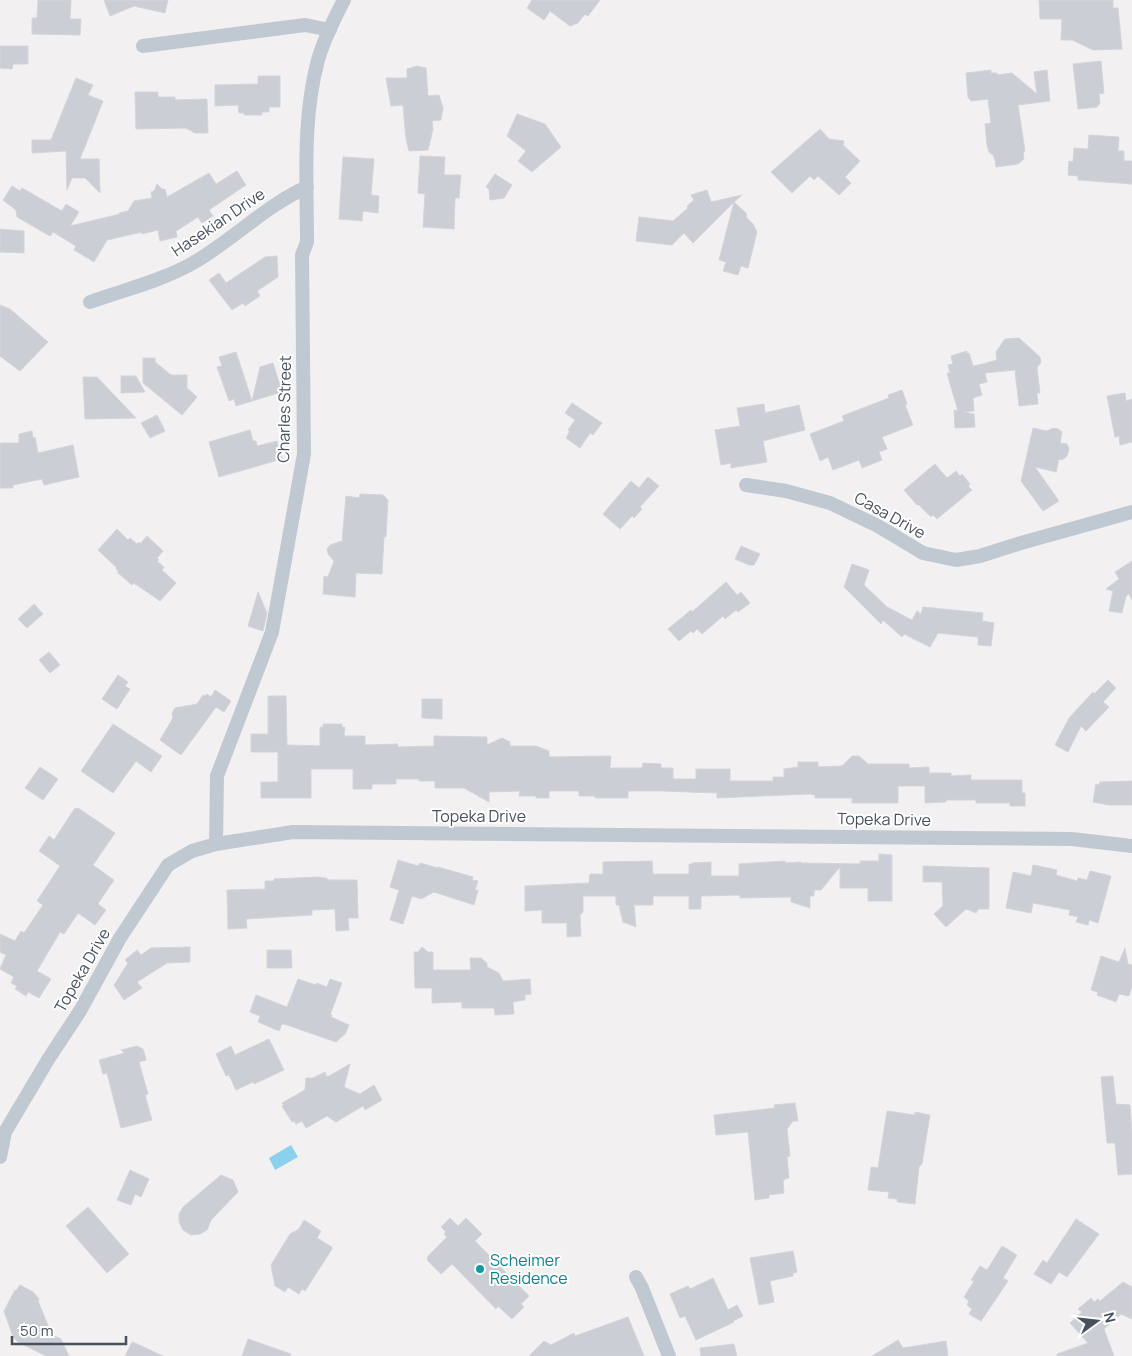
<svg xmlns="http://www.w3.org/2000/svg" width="1132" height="1356" viewBox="0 0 1132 1356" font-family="Manrope,sans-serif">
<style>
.water{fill:#8ad1ee}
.building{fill:#ccced5;stroke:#d4d5db}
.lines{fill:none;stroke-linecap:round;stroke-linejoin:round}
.street{stroke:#c0c9d2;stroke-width:14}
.culture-dot{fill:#0f9aa8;stroke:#fff;stroke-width:2}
.labels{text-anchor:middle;stroke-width:4;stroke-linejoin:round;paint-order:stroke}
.street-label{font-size:16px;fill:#47515e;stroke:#fff}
.culture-label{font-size:16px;fill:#0d838f;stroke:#fff;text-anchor:start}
</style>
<rect width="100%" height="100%" fill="#f2f0f0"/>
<path class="water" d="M291,1145L298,1157L275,1170L269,1158Z"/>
<path class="building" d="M38,0H71L70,19H81L80,35L32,34V18H37Z
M104,0H168L165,13L134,6L110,16Z
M532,0H600L588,16L585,14L578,23L570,26L550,11L544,20L527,8Z
M1039,0H1113V8H1118L1122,49L1093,50L1072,40H1061L1062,19H1040Z
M0,46H28V64H13L12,69L0,68Z
M1101,61L1104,93L1099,94L1100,103L1097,107L1078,109L1073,64Z
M417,66L426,68L428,96L439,95L443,108L441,120L432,121L433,129L428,150L409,151L406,139L403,105L391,106L386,78H407V69Z
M991,70V73H997V75L1012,73L1037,94L1034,72L1047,70L1050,101L1018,105L1025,151L1023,153L1024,159L1018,164L996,167L995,160L993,155L989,152L987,145L985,124L991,123L988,99L971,101L968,97L966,73Z
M258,76H280V107H269V112H262V115H244V113H239L238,105L215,106V85L258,84Z
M76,78L93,85L88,95L103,101L80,159H99L100,193L85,178H72L67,190L66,151L32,153V140H51Z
M135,92H158V97H175V100L207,99L208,133H195L186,128L136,129Z
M517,114L545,124L561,147L532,172L518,161L526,151L507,136Z
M820,129L829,139L844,141L843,145L860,161L845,177L851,183L839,195L818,176L814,180L810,176L792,193L771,172Z
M1089,135L1119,137L1118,151H1124V161H1132V184L1078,180V176L1068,175L1069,161L1073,162L1074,148L1088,149Z
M420,156L445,157L444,175H461L459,198H455L454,229L423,227L425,194L418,193Z
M343,157L374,159L371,195L379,196L378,213L363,211L362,221L339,219Z
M237,171L246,185L209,210L213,216L202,223L198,217L176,231L177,237L160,241L158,230L142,234V232L107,240L94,262L74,250L76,246L53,232L50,236L17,217L16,210L3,200L12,186L20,191L22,188L62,211L66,204L79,212L70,226L120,214L119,213L128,211L134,201L152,198L151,192L154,191L157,184L162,189H165L167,197L209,173L216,184Z
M495,174L512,185L504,198L490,200L489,189L486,187Z
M707,190L711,202L742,195L734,202L746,213L747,218L753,224L757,232L748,268L741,266L738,275L723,271L726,262L719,260L734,202L693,243L684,233L672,245L636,241L639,217L673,221L688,208L687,206L694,200L691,195Z
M0,229L24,231V253L0,252Z
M277,256L278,277L257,291L260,296L245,306L243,303L232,310L209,280L219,273L226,283L265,257Z
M0,305L10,309L48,342L20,371L0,356Z
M1019,338L1040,357L1041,362L1037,368L1040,393H1037L1038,404L1019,406L1015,370L985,373L987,382L979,384L982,395L973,398L974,411L963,412L974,414L975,427L955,428L954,410L958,411L947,373H950L948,365L953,364L951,356L967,351V354L969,353L973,366L983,364L997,360L996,352L1005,339Z
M236,352L252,401L236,406L234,399L229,401L217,367L222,366L219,357Z
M143,358H155V362L171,375H187V388L197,397L182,415L143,383Z
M273,363L282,392L252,401L260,367Z
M121,376H136L145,392L121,393Z
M83,377H97L136,418L85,419Z
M902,390L907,404L905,405L913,425L882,437L887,449L879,452L882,460L862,468L859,460L833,470L828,457L820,461L810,434L844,421L842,416L889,398L888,395Z
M1125,393L1126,401L1132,399V442L1120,445L1119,436L1115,437L1107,396Z
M572,403L602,423L593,435L590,433L580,448L566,438L570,431L568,430L575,420L565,413Z
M764,404L765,413L799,405L805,430L763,441L767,462L731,468V463L721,465L715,430L740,426L737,408Z
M157,415L165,431L150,438L141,423Z
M1033,428L1047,431L1053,428L1058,429L1062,432L1060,443L1067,444L1069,449L1067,456L1062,460L1059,459L1056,472L1035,467L1059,501L1043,511L1021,481Z
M250,430L253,441H256L257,446L277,441L282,459L219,477L209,442Z
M32,431L33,438L35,437L38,453L73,445L79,477L44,485L42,479L13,485V488H0V443H19V434Z
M935,464L947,478L956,471L960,476L962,474L970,484L968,486L972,490L937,519L933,515L931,517L918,504L917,505L904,490Z
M648,477L659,486L640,507L642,509L634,518L632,516L620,529L603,514L631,481L639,488Z
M360,494L383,495L388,500L386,537H384L382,574L356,573L355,597L323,594L324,576L328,577L334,561L328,554L327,549L330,545L342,541L346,496L359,498Z
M117,529L128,540L130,538L137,544L139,542L140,544L147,536L163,551L157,558L159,560L157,561L164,567L162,570L176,583L160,601L137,585L133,583L132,585L117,572L119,571L116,569L117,568L98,550Z
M741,546L760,554L754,565H749L735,559Z
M1132,561V600L1129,594L1126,596L1122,613L1109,611L1113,591L1106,589L1119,579L1115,572Z
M852,564L869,570L864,585L887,607L912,620L917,611L921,614L923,607L983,613L982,621L994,623L991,646L978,645V637L938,633L930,647L904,634L902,637L883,620L881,624L844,587Z
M726,582L737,595L741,592L750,603L738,612L736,610L725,619L723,616L702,634L697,629L693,633L691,631L679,641L668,629L691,610L692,612Z
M258,592L267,613L263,631L248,626Z
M34,604L43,614L27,628L18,619Z
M49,652L60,665L50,673L39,660Z
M118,675L128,682L125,686L130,689L117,709L102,699Z
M1108,680L1116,688L1103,702L1109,707L1086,731L1081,726L1068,752L1055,745L1069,718L1093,692L1094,694Z
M215,690L231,701L224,712L216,707L181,755L160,740L173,718L172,713L175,708L197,704L203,695L205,696L207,694L211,697Z
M268,696H286L287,745L320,746V727H323V724H342V727H345L344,736H365V745L398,744V747L434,746V736L487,737V745L502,738L510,742V746H536L549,751V757L611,756L610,768H642L643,763L661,764V768H673V779H696V769H730V781H773V777H784V769L798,767V762H818V767L842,766L852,756H859L868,764H909V768L929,767V773H951V776L971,775V780H1022V793H1025V806H1010V803H976V800H946V802L925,803V786H898V803H852V798H815V795L810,794L717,798V793L662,791H628V798H595V796H579V791H549V798H536V796H519L520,791L489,792V802L464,788H435V781H419V779H396V784H372V789H353V769H311V798H261V782H278V752H251V734H268Z
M422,699H442V719L422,718Z
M113,724L162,756L151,772L136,761L113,793L81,771Z
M40,767L58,779L43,800L25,788Z
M1132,781V805H1109L1093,802L1096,784L1099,785L1100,782Z
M75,808L77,809L78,808L115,833L93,865L114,880L99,902L98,904L106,910L95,925L78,913L64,934L60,932L37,971L51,979L39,998L28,992L26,996L15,989L17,986L11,983L14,977L0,969L6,955L0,952V934L15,941L21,931L24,933L43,905L37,901L60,866L39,851L49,836L54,840Z
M879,854L892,855V901H868V888H840V867L821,890H814V896H810V908L791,902V897L740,898V895L701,896V909H689V896H653V905H634L636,927L623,922L619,905H616V896H583V912L580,915L581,936L567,937V923H542V910L525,911V886L589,883L590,874H603V862L652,861L653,874H689V864H692V863L711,862V876H739V864L785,861L786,863L801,862V863L860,864V861H879Z
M398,860L418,866L420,863L438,868V867L473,877L472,880L478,881L475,890H478L474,905L434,892L421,899L412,896L403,924L390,920L399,890L390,887Z
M1033,865L1057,870L1056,875L1077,881L1078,878L1087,880L1090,871L1111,876L1098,923L1089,920L1088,925L1076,922L1078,917L1069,915L1070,910L1033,903L1031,913L1006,908L1013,872L1031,876Z
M923,866L989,868V909H978L976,913L966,909L946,927L934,914L943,906L942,882H923Z
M318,877L326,878L329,880H357L358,918H348L349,930L336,931L335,909L312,910V915L246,919L247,928L228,929L227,890L265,889V881H274V879Z
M190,947V962L167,963L137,982L142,988L124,1000L114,985L128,963L125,960L137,950L141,955L151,948Z
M422,947L428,952H433V970H471L470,958H481L487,963V967L499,973L503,981L530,979L531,994L525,995V1000L513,1002L514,1014L495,1015L494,1008H462V1002L432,1003V988H415L414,952H418Z
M1125,948L1128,964L1132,965V986L1129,996L1119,994L1116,1002L1097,995L1098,992L1091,990L1101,956L1119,962Z
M267,950H291L292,968H267Z
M298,979L316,985L317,983L327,987L330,979L342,983L330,1015H332L331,1017L349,1025L345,1034L336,1042L287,1025L282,1024L279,1031L258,1022L260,1016L250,1012L256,995L287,1007Z
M269,1039L284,1070L254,1084L253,1082L236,1090L229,1075L226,1076L216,1054L231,1046L235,1055Z
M137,1046L143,1049L146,1060L139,1062L148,1094L145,1095L152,1120L121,1128L107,1073L103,1074L99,1060L125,1053L121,1050Z
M350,1064L344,1087L360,1094L374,1085L382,1100L365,1110L363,1106L336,1122L327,1116L306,1128L302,1121L296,1124L294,1121L292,1122L282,1106L284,1105L282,1103L305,1090L306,1078H313L325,1072L327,1077Z
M1113,1076L1116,1104L1130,1105L1132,1132V1174L1118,1175L1115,1143H1107L1101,1077Z
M795,1103L798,1121H793L787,1129L790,1156L787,1157L789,1178L783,1180L784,1193L769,1195V1198L755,1200L748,1132L716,1135L714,1115L775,1108L774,1105Z
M887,1111L915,1115V1112L930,1115L922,1164L919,1167L915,1204L897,1202V1199L888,1198L889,1192L868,1190L871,1167L878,1168Z
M130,1170L149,1179L141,1197L135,1194L131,1205L117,1200Z
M221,1175L233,1180L238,1192L211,1220L207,1230L200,1234L191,1235L183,1230L179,1222V1214L183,1207Z
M88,1207L129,1254L107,1273L66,1226Z
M450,1218L458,1226L466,1218L482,1234L475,1241L529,1296L521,1304L524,1307L512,1319L498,1306L496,1309L452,1264L441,1274L427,1260L428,1258L427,1257L447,1237L444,1234L446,1232L441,1227Z
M1076,1219L1099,1234L1067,1277L1059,1272L1051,1284L1034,1274L1043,1260L1047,1263Z
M304,1220L321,1231L317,1238L332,1247V1249L305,1291L302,1289L299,1294L288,1287L285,1292L275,1286L271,1265L290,1234L299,1229Z
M1002,1246L1017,1255L1003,1278L1008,1281L981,1321L969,1314L972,1309L967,1305L969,1301L964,1297L974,1281L971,1280L980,1266L987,1270Z
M793,1251L797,1272L793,1273V1276L770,1281L774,1302L759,1305L750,1258Z
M713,1278L728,1310L737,1305L743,1316L733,1321L734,1322L696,1340L685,1316L680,1318L670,1294L688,1286L690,1289Z
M1123,1282L1132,1287V1319L1121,1314L1104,1329L1114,1356H1057V1354L1088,1343L1070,1323L1082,1312L1078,1309L1091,1298L1094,1302L1098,1299L1100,1301Z
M20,1285L33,1292L39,1299L38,1301L52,1335L61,1339L69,1356H46L18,1342L13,1337L4,1311L15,1290L16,1291Z
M628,1317L644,1356H529L544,1341L551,1345L574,1333L575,1336Z
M248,1339L291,1354L290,1356H242Z
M898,1340L903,1348L946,1341L948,1356H872Z
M132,1342L135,1343L163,1356H125Z
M734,1344L737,1356H701L700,1348Z"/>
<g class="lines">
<path class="street" d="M143,46L305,25L330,30
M90,302C124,290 161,281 193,263C233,240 265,206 307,187
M746,485L786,491L830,503L878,526L923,553L956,560L980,556L1021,543L1132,512
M216,844L217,776L272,632L304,454L302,255L307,242C307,182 302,119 318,60C324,39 334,19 344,0
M0,1157L5,1132L49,1058L80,1011L120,938L168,865L192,851L216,844L293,832L1072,839L1132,846
M636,1277L642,1288L669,1356"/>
</g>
<circle class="culture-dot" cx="480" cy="1269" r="5"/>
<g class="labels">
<g class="street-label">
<text transform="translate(218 222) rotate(-34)" y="6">Hasekian Drive</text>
<text transform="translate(284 409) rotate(-89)" y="6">Charles Street</text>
<text transform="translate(890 515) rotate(29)" y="6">Casa Drive</text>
<text x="479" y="822">Topeka Drive</text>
<text transform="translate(884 819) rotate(1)" y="6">Topeka Drive</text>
<text transform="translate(82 970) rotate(-60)" y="6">Topeka Drive</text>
</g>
<g class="culture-label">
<text x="490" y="1266">Scheimer<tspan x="490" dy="18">Residence</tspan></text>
</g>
</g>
<g transform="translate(1097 1321) rotate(75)" stroke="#ffffff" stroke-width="4" paint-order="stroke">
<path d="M0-4L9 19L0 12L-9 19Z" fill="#47515e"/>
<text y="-8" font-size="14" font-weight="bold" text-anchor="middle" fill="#47515e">N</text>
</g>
<path d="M12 1336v8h114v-8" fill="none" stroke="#47515e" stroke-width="2.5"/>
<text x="20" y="1336" font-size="15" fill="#47515e" stroke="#ffffff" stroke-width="4" paint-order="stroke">50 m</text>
</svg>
